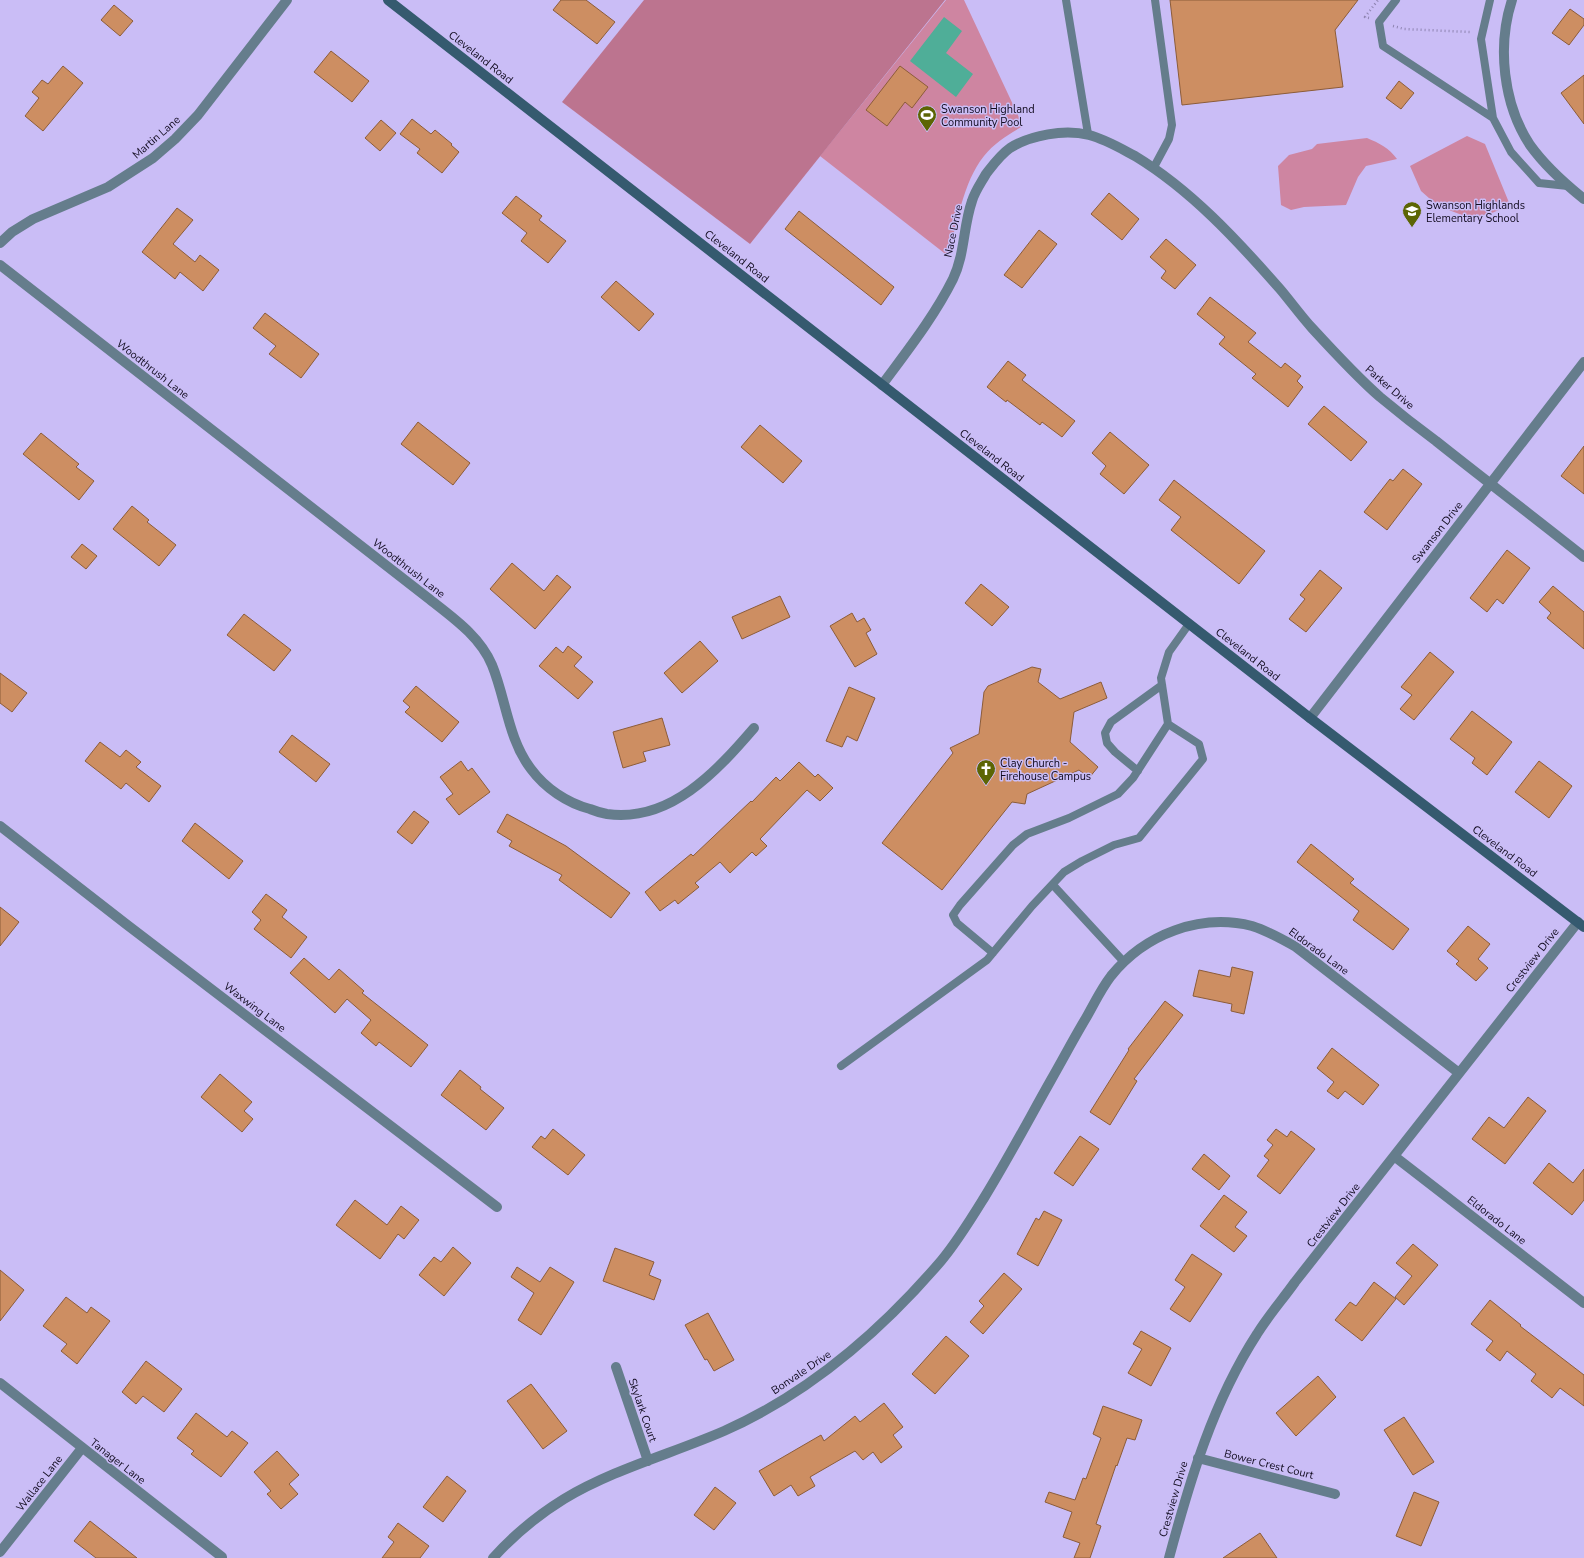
<svg xmlns="http://www.w3.org/2000/svg" width="1584" height="1558" viewBox="0 0 1584 1558" font-family="'Nunito Sans',sans-serif">
<style>
.green{fill:#ce85a1}
.forest{fill:#bc748f}
.water{fill:#4fae98}
.building{fill:#cd8e62;stroke:#8c5c39}
.lines{fill:none;stroke-linecap:round;stroke-linejoin:round}
.path{stroke:#8e84b1;stroke-width:2.5;stroke-dasharray:1 3;stroke-linecap:butt}
.lane{stroke:#657d8c;stroke-width:8}
.street{stroke:#657d8c;stroke-width:10}
.secondary{stroke:#355a6f;stroke-width:10}
.labels{text-anchor:middle;stroke-width:3;stroke-linejoin:round;paint-order:stroke}
.street-label{font-size:11px;fill:#120c20;stroke:#cabdf6}
.poi-label{font-size:11px;fill:#120c20;stroke:#cabdf6;text-anchor:start}
</style>
<rect width="100%" height="100%" fill="#cabdf6"/>
<path class="green" d="M946,0H964L1023,126C1009,134 994,143 984,156C963,182 957,224 948,256L820,156Z
M1467,136L1485,144L1510,205L1492,213L1470,218L1438,206L1421,191L1410,166Z
M1367,138C1379,143 1389,148 1397,159L1366,166L1358,177L1346,205L1304,207L1291,210L1281,205L1278,166L1289,155L1312,149L1317,144Z"/>
<path class="forest" d="M644,0H945L750,244L562,102Z"/>
<path class="water" d="M944,17L962,31L946,53L973,74L956,97L910,61Z"/>
<path class="building" d="M561,0H586L615,22L597,44L553,10Z
M1170,0H1358L1335,30L1343,87L1182,105Z
M114,5L133,21L120,36L101,20Z
M1570,9L1584,19V25L1569,45L1552,33Z
M331,51L369,81L352,102L314,72Z
M63,66L83,83L43,131L25,116L39,98L32,92L42,80L48,84Z
M900,66L928,87L912,108L905,102L887,126L866,110Z
M1584,75V124L1561,93Z
M1399,81L1414,93L1401,109L1386,98Z
M412,119L431,134L435,130L452,144L451,145L459,152L442,173L417,153L420,149L400,134Z
M381,120L396,133L380,151L365,138Z
M1109,193L1139,219L1122,240L1091,214Z
M516,196L542,216L539,220L566,241L548,263L521,241L527,233L502,213Z
M177,208L193,220L173,244L195,262L200,255L219,270L203,291L180,272L175,279L142,252Z
M799,211L894,287L881,305L785,229Z
M1039,230L1057,244L1022,288L1004,275Z
M1166,239L1196,265L1175,289L1161,278L1166,271L1150,257Z
M616,281L654,314L639,331L601,297Z
M1210,297L1256,333L1248,342L1281,368L1285,363L1301,376L1297,381L1303,387L1288,407L1252,378L1256,374L1219,344L1225,337L1197,314Z
M265,313L319,354L301,378L269,354L276,346L253,328Z
M1008,361L1026,375L1022,380L1075,421L1062,437L1042,422L1040,425L1007,400L1006,402L987,387Z
M1324,406L1367,442L1351,461L1308,424Z
M418,422L470,463L453,485L401,444Z
M760,425L802,461L783,483L741,447Z
M1110,432L1149,465L1124,494L1100,474L1106,466L1092,453Z
M41,433L79,464L76,467L94,481L79,500L23,454Z
M1584,446V494L1561,476Z
M1403,469L1422,484L1387,530L1364,512L1390,479L1393,481Z
M1174,480L1265,551L1239,584L1171,530L1181,517L1159,500Z
M132,506L149,520L147,522L176,545L159,566L113,529Z
M82,544L97,556L86,569L71,557Z
M1507,550L1530,568L1503,604L1497,599L1487,612L1470,598Z
M512,563L544,591L557,575L571,587L535,629L490,589Z
M1320,570L1342,588L1306,632L1289,619L1305,599L1300,595Z
M981,584L1009,607L992,626L965,603Z
M1553,586L1584,612V649L1547,618L1551,613L1539,602Z
M780,596L790,617L742,639L732,617Z
M852,613L857,622L864,618L871,630L866,633L877,654L855,667L830,626Z
M244,614L291,650L274,671L227,635Z
M700,641L718,661L682,693L664,673Z
M568,646L582,657L574,666L593,682L578,699L539,666L556,647L563,653Z
M1430,652L1454,672L1414,720L1400,709L1412,695L1401,687Z
M1032,667L1041,669L1038,682L1060,699L1101,682L1107,698L1074,712L1070,742L1098,767L1089,778L1079,770L1027,794L1025,804L1012,802L942,890L882,843L953,753L950,748L979,734L984,692L988,686Z
M0,673L27,693L12,712L0,703Z
M416,686L459,722L442,742L405,712L410,707L403,701Z
M849,687L875,698L857,741L847,736L842,747L826,741Z
M1472,711L1512,742L1487,775L1472,763L1475,758L1450,739Z
M662,718L670,745L643,752L646,761L623,768L613,732Z
M292,735L330,764L316,782L279,752Z
M100,742L120,757L126,750L141,762L136,767L161,786L149,802L126,783L121,789L85,761Z
M461,761L468,771L472,768L490,792L459,815L446,799L453,794L440,777Z
M1539,761L1572,786L1549,818L1515,792Z
M799,762L815,777L818,774L833,788L820,801L807,790L760,839L767,846L756,856L752,852L730,873L720,862L695,883L699,887L678,904L675,900L660,911L645,892L691,854L693,856L751,801L752,802L776,777L780,781Z
M414,811L429,822L412,844L397,832Z
M507,814L566,846L630,893L611,918L559,880L562,875L509,846L512,841L497,832Z
M195,823L243,861L229,879L182,841Z
M1311,844L1354,879L1350,883L1409,929L1393,950L1353,920L1359,911L1297,862Z
M266,894L287,910L282,917L307,937L291,958L254,929L261,920L252,912Z
M0,907L19,922L0,946Z
M1468,926L1490,944L1478,959L1488,968L1476,981L1456,964L1459,961L1447,951Z
M304,958L329,980L339,969L364,991L362,993L428,1045L411,1067L379,1042L376,1046L361,1033L371,1020L347,999L335,1013L290,973Z
M1232,967L1253,972L1244,1014L1231,1011L1232,1004L1193,996L1199,970L1230,977Z
M1165,1001L1183,1015L1134,1079L1137,1081L1110,1125L1090,1112L1129,1050L1128,1049Z
M1332,1048L1379,1085L1363,1105L1345,1091L1338,1099L1327,1091L1334,1082L1317,1068Z
M460,1070L481,1087L480,1089L504,1108L486,1130L441,1095Z
M220,1074L252,1102L244,1111L253,1119L242,1132L201,1097Z
M1528,1097L1546,1111L1505,1164L1472,1139L1489,1117L1504,1128Z
M553,1129L585,1155L568,1175L532,1147L541,1136L545,1139Z
M1276,1129L1287,1137L1291,1131L1315,1149L1280,1194L1257,1176L1269,1160L1264,1156L1273,1145L1267,1140Z
M1080,1136L1099,1149L1073,1186L1054,1173Z
M1204,1154L1230,1176L1219,1190L1192,1169Z
M1549,1163L1573,1183L1584,1169V1200L1572,1215L1533,1183Z
M1224,1195L1247,1212L1235,1227L1247,1236L1234,1252L1200,1226Z
M355,1200L387,1225L401,1206L419,1220L404,1239L398,1234L380,1259L336,1225Z
M1044,1211L1062,1220L1038,1266L1017,1254L1036,1218L1039,1220Z
M1413,1244L1438,1265L1404,1305L1395,1297L1412,1276L1396,1263Z
M453,1247L471,1263L444,1296L419,1275L434,1257L441,1262Z
M615,1248L654,1262L649,1275L661,1280L654,1300L603,1281Z
M1192,1254L1222,1274L1190,1322L1170,1309L1185,1287L1175,1280Z
M517,1267L540,1282L550,1267L574,1282L541,1335L518,1320L534,1293L511,1277Z
M0,1270L24,1290L0,1321Z
M1004,1273L1022,1289L983,1334L970,1322L984,1306L979,1301Z
M1374,1282L1396,1299L1362,1341L1335,1320L1350,1302L1356,1306Z
M66,1297L87,1313L91,1307L110,1321L77,1364L61,1351L67,1344L43,1326Z
M1490,1300L1521,1325L1520,1326L1584,1375V1406L1560,1388L1552,1398L1531,1381L1536,1374L1507,1351L1500,1361L1486,1350L1493,1341L1471,1324Z
M708,1313L734,1360L714,1371L707,1359L705,1360L685,1325Z
M1141,1331L1171,1348L1151,1386L1128,1373L1142,1349L1133,1344Z
M946,1336L969,1356L935,1394L912,1374Z
M146,1361L182,1389L164,1412L143,1396L136,1404L122,1392Z
M1318,1376L1336,1397L1296,1436L1276,1413Z
M531,1384L567,1431L543,1449L507,1401Z
M884,1403L903,1427L893,1435L902,1447L881,1463L873,1452L863,1460L855,1451L810,1477L815,1486L798,1496L791,1485L774,1496L759,1471L821,1435L824,1441L855,1416L860,1422Z
M1103,1406L1142,1420L1135,1440L1127,1438L1117,1466L1116,1465L1096,1524L1101,1526L1090,1558H1074L1080,1543L1063,1537L1072,1512L1045,1502L1049,1492L1075,1500L1083,1478L1086,1479L1101,1438L1093,1434Z
M196,1413L227,1437L232,1431L248,1443L221,1477L191,1454L194,1451L177,1438Z
M1404,1417L1434,1462L1413,1475L1384,1430Z
M277,1451L299,1475L289,1484L298,1494L281,1509L267,1494L271,1491L254,1472Z
M447,1476L466,1491L443,1522L423,1507Z
M715,1487L736,1503L714,1530L694,1515Z
M1414,1492L1439,1502L1421,1546L1396,1536Z
M90,1521L137,1558H96L74,1541Z
M398,1523L429,1546L420,1558H382L394,1542L388,1537Z
M1260,1533L1277,1558H1223Z"/>
<g class="lines">
<path class="path" d="M1369,18L1365,17L1378,0
M1393,26L1404,29L1470,32"/>
<path class="lane" d="M1066,0L1088,134
M1396,0L1379,22L1383,46L1493,118L1481,39L1490,0
M1493,118L1511,152L1539,183L1568,186
M1154,167L1169,139L1172,125L1155,0
M1138,771L1115,752L1107,743L1105,733L1111,722L1162,685
M1053,885L1124,962
M993,953L957,923L953,915L960,905L1013,845L1027,834L1069,818L1118,794L1133,778L1168,724L1161,678L1169,652L1189,624
M841,1066L987,960L1032,906L1064,872L1082,861L1114,845L1139,838L1203,759L1199,744L1168,724"/>
<path class="street" d="M1512,0C1497,46 1503,104 1530,145C1545,166 1564,183 1584,199
M0,243L12,232L33,219L108,187L153,158L175,139L198,115L287,0
M0,265L428,598C452,617 480,636 492,665C506,699 508,739 531,769C545,788 567,803 590,809C595,811 601,813 607,814C670,823 717,771 754,728
M882,385C907,351 934,317 953,279C965,254 963,227 972,201C975,191 981,183 986,174C993,165 1000,155 1010,148C1031,135 1064,129 1089,135C1105,139 1120,148 1135,156C1191,190 1237,240 1280,289C1291,302 1301,316 1312,328C1334,352 1356,376 1380,397C1398,412 1417,427 1436,441C1485,480 1535,518 1584,557
M1310,718L1584,362
M0,826L126,924L497,1207
M1394,1156L1584,1303
M616,1367L648,1461
M0,1383L222,1557
M1198,1458L1335,1494
M0,1552L82,1448
M493,1558C513,1536 538,1515 564,1499C614,1469 671,1454 724,1431C810,1393 881,1331 941,1261C957,1242 971,1219 984,1198C1008,1159 1029,1119 1051,1080C1063,1059 1074,1038 1086,1018C1094,1004 1101,989 1111,976C1145,934 1200,913 1252,926C1268,931 1282,939 1296,947L1459,1073
M1169,1558C1190,1480 1213,1402 1257,1334C1268,1316 1283,1299 1295,1282L1578,922"/>
<path class="secondary" d="M388,0L1310,718L1584,927"/>
</g>
<defs>
<symbol id="stadium-pin" viewBox="-11 -11 22 30"><path d="M0 17L-7.5 6A9.5 9.5 0 1 1 7.5 6Z" fill="#5c6504" stroke="#cabdf6"/><path d="M0-5a6.5 5 0 1 0 0 10a6.5 5 0 1 0 0-10ZM-3.5-1.8h7v3.6h-7Z" fill="#fff"/></symbol>
<symbol id="school-pin" viewBox="-11 -11 22 30"><path d="M0 17L-7.5 6A9.5 9.5 0 1 1 7.5 6Z" fill="#5c6504" stroke="#cabdf6"/><path d="M0-5L7-2L0 1L-7-2ZM-4 1L0 2.5L4 1V4Q0 6-4 4Z" fill="#fff"/></symbol>
<symbol id="church-pin" viewBox="-11 -11 22 30"><path d="M0 17L-7.5 6A9.5 9.5 0 1 1 7.5 6Z" fill="#5c6504" stroke="#cabdf6"/><path d="M-1.2-6h2.4v3.5h3.3v2.4h-3.3V6h-2.4V-.1h-3.3v-2.4h3.3Z" fill="#fff"/></symbol>
</defs>
<g fill-rule="evenodd">
<use href="#stadium-pin" x="916" y="104" width="22" height="30"/>
<use href="#school-pin" x="1401" y="200" width="22" height="30"/>
<use href="#church-pin" x="975" y="758" width="22" height="30"/>
</g>
<g class="labels">
<g class="street-label">
<text transform="translate(481 57) rotate(38)" y="4">Cleveland Road</text>
<text transform="translate(156 137) rotate(-41)" y="4">Martin Lane</text>
<text transform="translate(953 231) rotate(-78)" y="4">Nace Drive</text>
<text transform="translate(737 256) rotate(38)" y="4">Cleveland Road</text>
<text transform="translate(153 369) rotate(38)" y="4">Woodthrush Lane</text>
<text transform="translate(1390 387) rotate(41)" y="4">Parker Drive</text>
<text transform="translate(992 455) rotate(38)" y="4">Cleveland Road</text>
<text transform="translate(1437 532) rotate(-52)" y="4">Swanson Drive</text>
<text transform="translate(409 568) rotate(38)" y="4">Woodthrush Lane</text>
<text transform="translate(1248 654) rotate(38)" y="4">Cleveland Road</text>
<text transform="translate(1505 851) rotate(37)" y="4">Cleveland Road</text>
<text transform="translate(1319 951) rotate(36)" y="4">Eldorado Lane</text>
<text transform="translate(1532 960) rotate(-52)" y="4">Crestview Drive</text>
<text transform="translate(255 1007) rotate(37)" y="4">Waxwing Lane</text>
<text transform="translate(1333 1215) rotate(-52)" y="4">Crestview Drive</text>
<text transform="translate(1497 1220) rotate(38)" y="4">Eldorado Lane</text>
<text transform="translate(801 1372) rotate(-34)" y="4">Bonvale Drive</text>
<text transform="translate(643 1410) rotate(71)" y="4">Skylark Court</text>
<text transform="translate(118 1461) rotate(38)" y="4">Tanager Lane</text>
<text transform="translate(1269 1464) rotate(14)" y="4">Bower Crest Court</text>
<text transform="translate(39 1483) rotate(-52)" y="4">Wallace Lane</text>
<text transform="translate(1173 1499) rotate(-74)" y="4">Crestview Drive</text>
</g>
<g class="poi-label">
<text x="941" y="113">Swanson Highland<tspan x="941" dy="13">Community Pool</tspan></text>
<text x="1426" y="209">Swanson Highlands<tspan x="1426" dy="13">Elementary School</tspan></text>
<text x="1000" y="767">Clay Church -<tspan x="1000" dy="13">Firehouse Campus</tspan></text>
</g>
</g>
</svg>
